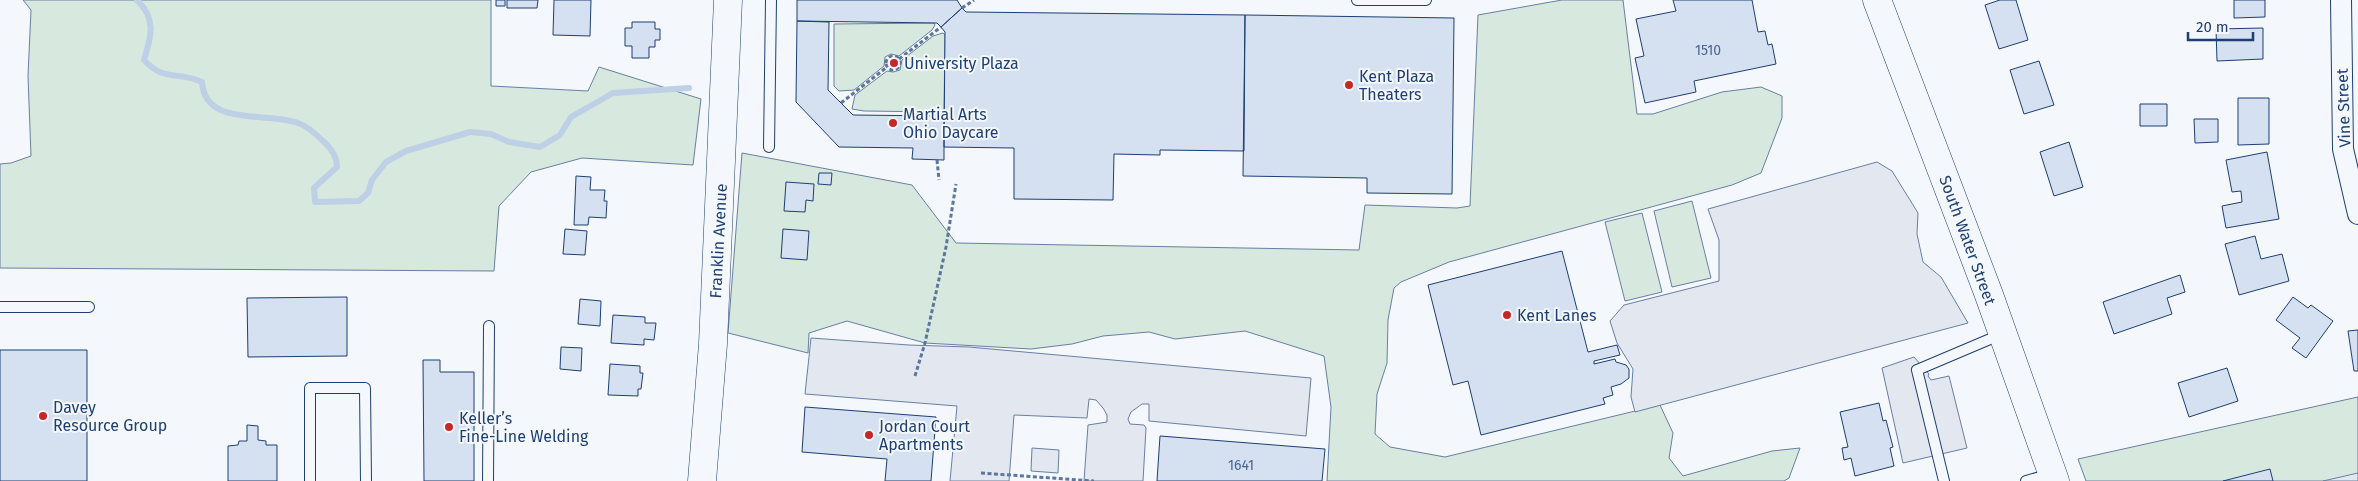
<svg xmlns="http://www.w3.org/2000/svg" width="2358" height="481" viewBox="0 0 2358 481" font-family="'Fira Sans',sans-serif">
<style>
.green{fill:#d7e8df;stroke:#687fa3}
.parking{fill:#e3e8f0;stroke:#687fa3}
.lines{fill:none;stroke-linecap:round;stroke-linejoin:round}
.stream{stroke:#bed0e5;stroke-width:6}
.building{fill:#d5e0f0;stroke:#1d3f73}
.lane-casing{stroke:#1d3f73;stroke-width:12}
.street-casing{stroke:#1d3f73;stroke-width:22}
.secondary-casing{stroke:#1d3f73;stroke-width:29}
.primary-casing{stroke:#1d3f73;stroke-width:29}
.path{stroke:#5e769c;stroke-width:3;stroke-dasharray:4 2.5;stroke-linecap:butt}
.lane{stroke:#f4f7fb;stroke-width:10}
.street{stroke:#f4f7fb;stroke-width:20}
.secondary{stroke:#f4f7fb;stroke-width:28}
.primary{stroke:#f4f7fb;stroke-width:28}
.poi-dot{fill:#c62828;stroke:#f4f7fb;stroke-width:2}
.labels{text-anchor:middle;stroke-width:4;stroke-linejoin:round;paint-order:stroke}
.number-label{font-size:14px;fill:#4b6792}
.poi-label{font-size:16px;fill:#1d3f73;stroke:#f4f7fb;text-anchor:start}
.street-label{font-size:16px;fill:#1d3f73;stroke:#f4f7fb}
</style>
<rect width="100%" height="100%" fill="#f4f7fb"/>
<path class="green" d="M23,0H491V86L588,91L599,67L701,99L693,165L582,158L531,172L499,206L494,271L0,268V164L11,163L31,156L28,76L31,10Z
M1562,0H1623L1637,114H1653L1722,92L1761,87L1782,96V118L1761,173L1732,185L1449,262L1401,282L1394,288L1388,320L1387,363L1377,394L1375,434L1390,447L1445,457L1660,405L1673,433L1669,458L1683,476L1772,451L1800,448L1789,478L1784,481H1327L1331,407L1324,356L1245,331L1175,339L1149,332L1103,336L1072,344L1031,349L925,343L847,321L809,333L808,353L728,333L742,153L912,185L956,243L1359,250L1365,205L1457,208L1470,206L1478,15Z
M934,23L935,25L932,30L899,56L891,54L885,57L884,66L854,90L839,91L834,86V24Z
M943,33L945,35L944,112L864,111L852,109L855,95L887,71L893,72L900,70L902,60L933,36Z
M1692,201L1711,278L1672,287L1654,211Z
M1642,213L1662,292L1625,301L1605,222Z
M2358,397V481H2086L2078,459Z"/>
<path class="parking" d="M1877,162L1892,171L1918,213L1917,234L1923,262L1941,277L1968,323L1635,412L1631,397L1633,369L1617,343L1610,321L1624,305L1719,281V240L1708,209Z
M811,338L909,345L969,347L1311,378L1306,436L1149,421V404H1142L1131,412L1128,419L1130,424L1144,425L1146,428L1143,481H1084L1088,425L1107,422V415L1103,408L1096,400L1089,399L1087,418L1014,415L1009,481H950L957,406L805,394Z
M1914,357L1929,374L1928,376L1931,380L1949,376L1967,448L1903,463L1882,368Z
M1032,448L1059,450L1058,473L1031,471Z
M2358,473V481H2323Z"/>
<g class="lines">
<path class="stream" d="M137,0C157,19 151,37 144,60C164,82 178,71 202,82C205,128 268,111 298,123C307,126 316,134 323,141C331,148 337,156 337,167L314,188L315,202L359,201L368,193L372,180L386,162L406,151L470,132L491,134L509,142L540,147L560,135L571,117L613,93L689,88"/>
</g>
<path class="building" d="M496,0H505V6H496Z
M507,0H538L537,8H507Z
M554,0H591L590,36L553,35Z
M797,0H957L962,8L941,27L937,23L797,21Z
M1673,0H1752L1758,32L1765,31L1768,45L1772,44L1776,64L1694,81L1696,92L1645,103L1635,58L1644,56L1636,19L1676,11Z
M2000,0H2016L2028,40L1999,49L1985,5Z
M2234,0H2265V17L2234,18Z
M962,8L966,12L1245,15L1244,151L1160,150V155L1114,154L1113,200L1014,199V148L944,147L945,32L941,27Z
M1245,15L1454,18L1452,194L1367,193V178L1243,176Z
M797,21L829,22L828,90L853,115L944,116V160L912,159L913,148L839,147L796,102Z
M632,22H655V29H660V40H655V47H649V58H632V46H625V28H632Z
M2263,28V59L2217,61L2216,29Z
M2039,61L2054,105L2024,114L2010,70Z
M2238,98H2269V144L2238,145Z
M2140,104H2167V126H2140Z
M2194,119H2218V142L2195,143Z
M2069,142L2083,187L2054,196L2040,152Z
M2267,152L2279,219L2226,228L2222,206L2242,202L2241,191L2232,192L2226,160Z
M819,173H832L831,185L818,184Z
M576,176L591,177L590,190H605L604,201H607L606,218L589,217L588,225H574Z
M786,182L814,184L813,201L806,200L805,212L784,211Z
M565,229L587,231L585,255L563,254Z
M783,229L809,231L807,260L781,258Z
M2255,236L2261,259L2282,254L2289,281L2239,295L2225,244Z
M1562,251L1588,352L1617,345L1620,355L1594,361V364L1615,359L1616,362L1626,365L1629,369V378L1621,384L1611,387L1613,395L1603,398L1605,404L1481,435L1468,381L1453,385L1428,285Z
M2180,275L2185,292L2167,298L2172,314L2114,334L2103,302Z
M347,297V356L248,357L247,298Z
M2293,297L2308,308L2311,305L2333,321L2306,358L2292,348L2300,338L2276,320Z
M580,299L601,301L600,326L578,324Z
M613,315L645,317V323H656L654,340L644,339V345L611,343Z
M2358,330V371H2354L2348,331Z
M561,347L582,348L581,371L560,369Z
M0,350H87V481H0Z
M423,360H440V372H474V481H424Z
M610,364L640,366V373H643L641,389H638V396L608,395Z
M2227,368L2238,401L2189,417L2178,383Z
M1879,403L1883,421L1886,420L1893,447L1890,448L1894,466L1855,476L1851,458L1844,460L1842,448L1848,447L1840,412Z
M805,407L936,417L931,481H885L887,459L802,452Z
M247,425L258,426V440L266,441V445H277V481H228V446L238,445L239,441H247Z
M1160,436L1325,449L1322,481H1157Z
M2270,469L2273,481H2223Z"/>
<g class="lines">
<defs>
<path id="lane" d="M1357,0H1426
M769,147L771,0
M0,307H89
M310,481V388H365L366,481
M488,481L489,326
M1944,481L1917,370L2002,334
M2026,481L2051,474"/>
<path id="street" d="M2341,0L2343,149L2358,214"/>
<path id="secondary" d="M702,481L713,344L728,0"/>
<path id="primary" d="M1877,0L1989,295L2055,481"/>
</defs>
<use href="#lane" class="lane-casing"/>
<use href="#street" class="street-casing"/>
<use href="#secondary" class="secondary-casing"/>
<use href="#primary" class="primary-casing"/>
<path class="path" d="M962,8L974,0
M886 63a7 7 0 1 1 14 0a7 7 0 1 1-14 0Z
M899,59L941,27
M841,103L887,67
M937,160L939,180
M915,376L925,343L946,247L956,184
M981,473L1094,481"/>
<use href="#lane" class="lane"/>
<use href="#street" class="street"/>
<use href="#secondary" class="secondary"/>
<use href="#primary" class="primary"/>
</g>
<g class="poi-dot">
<circle cx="894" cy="63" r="5"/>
<circle cx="1349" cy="85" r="5"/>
<circle cx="893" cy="123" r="5"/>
<circle cx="1507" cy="315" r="5"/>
<circle cx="43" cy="416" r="5"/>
<circle cx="449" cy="427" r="5"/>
<circle cx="869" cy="435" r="5"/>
</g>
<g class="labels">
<g class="number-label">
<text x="1708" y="55">1510</text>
<text x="1241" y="470">1641</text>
</g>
<g class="poi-label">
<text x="904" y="69">University Plaza</text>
<text x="1359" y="82">Kent Plaza<tspan x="1359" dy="18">Theaters</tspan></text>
<text x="903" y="120">Martial Arts<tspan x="903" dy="18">Ohio Daycare</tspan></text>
<text x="1517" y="321">Kent Lanes</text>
<text x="53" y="413">Davey<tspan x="53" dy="18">Resource Group</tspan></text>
<text x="459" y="424">Keller’s<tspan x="459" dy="18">Fine-Line Welding</tspan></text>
<text x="879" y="432">Jordan Court<tspan x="879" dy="18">Apartments</tspan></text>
</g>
<g class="street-label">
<text transform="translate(2343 108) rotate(-92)" y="6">Vine Street</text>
<text transform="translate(1968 240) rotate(70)" y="6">South Water Street</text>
<text transform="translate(718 241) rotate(-87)" y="6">Franklin Avenue</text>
</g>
</g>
<path d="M2188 32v8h65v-8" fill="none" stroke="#1d3f73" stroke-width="2.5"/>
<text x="2196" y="32" font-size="15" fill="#1d3f73" stroke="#f4f7fb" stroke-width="4" paint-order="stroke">20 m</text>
</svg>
